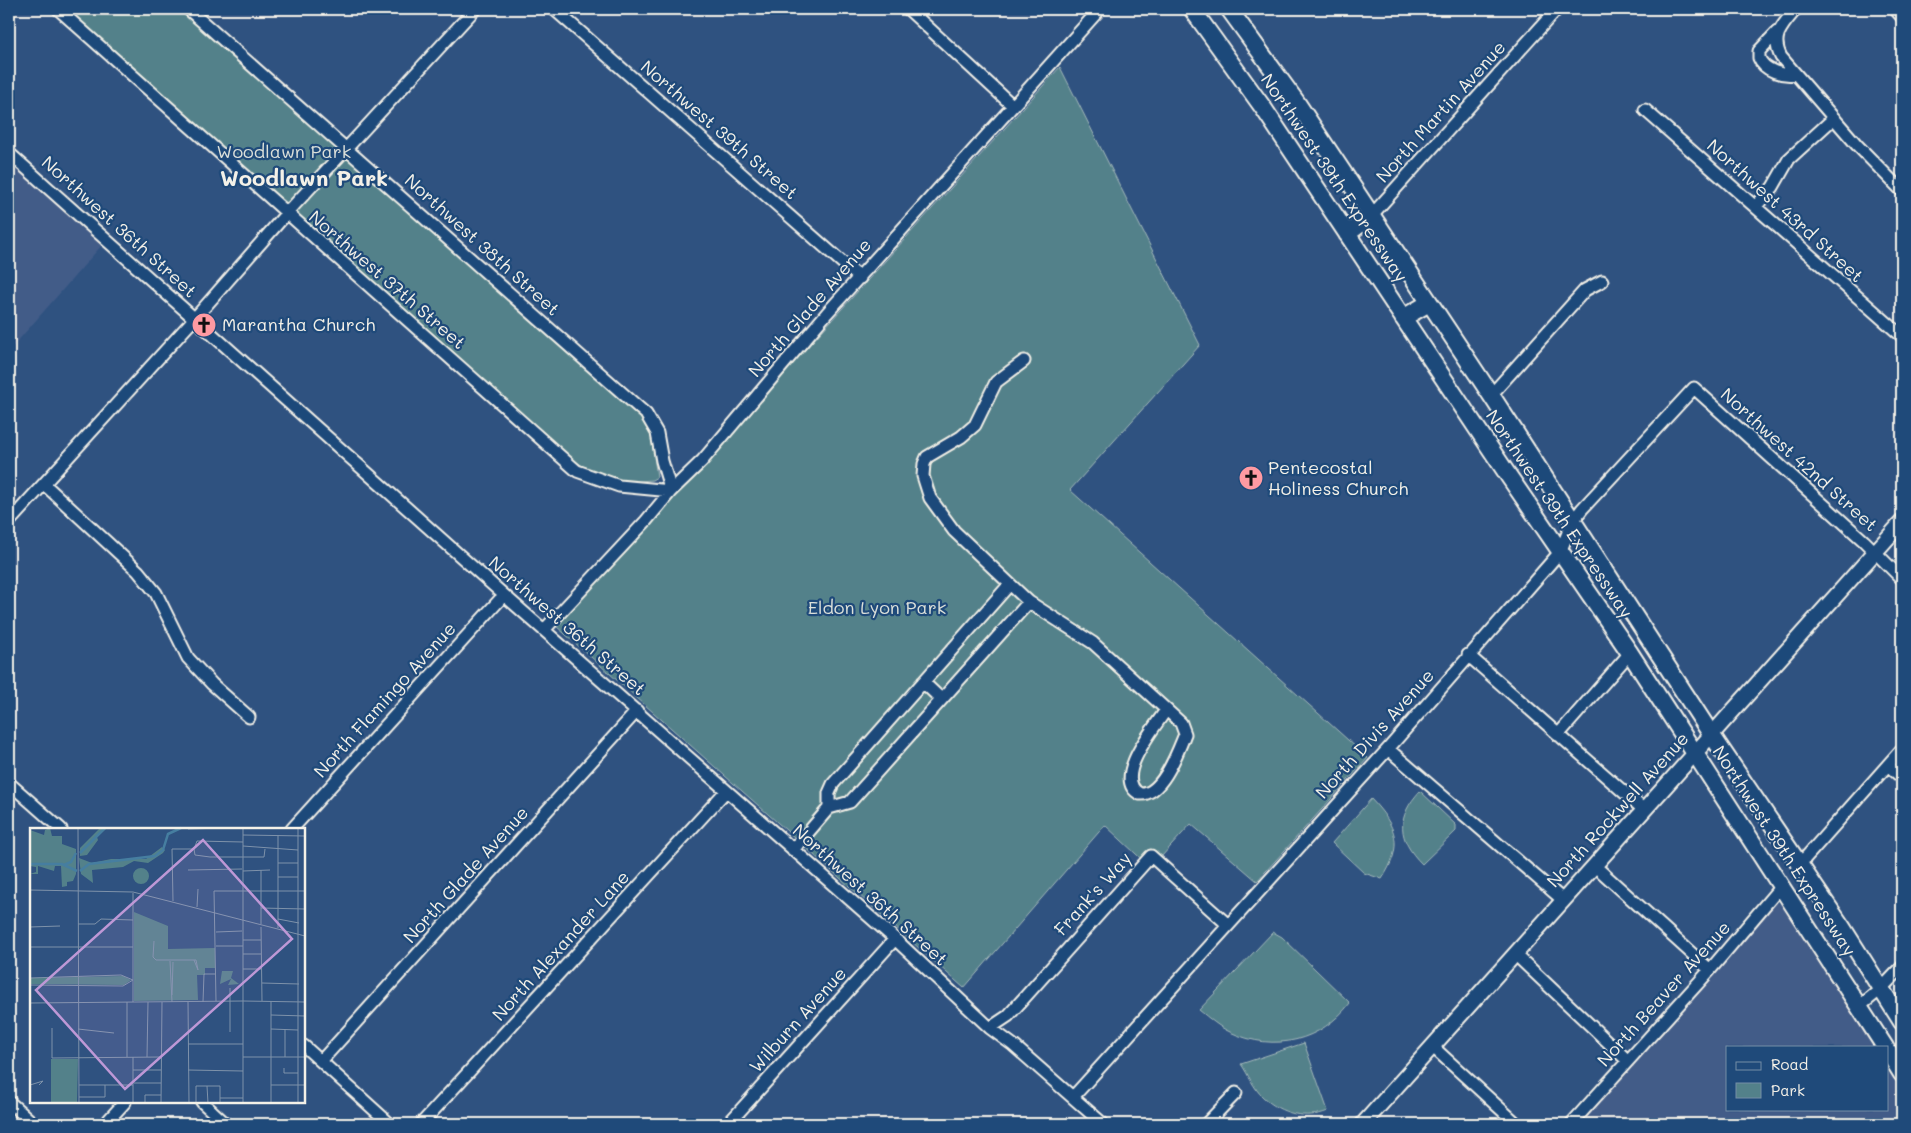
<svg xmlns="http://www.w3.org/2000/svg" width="1911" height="1133" viewBox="0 0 1911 1133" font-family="Mali,sans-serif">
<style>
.built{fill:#425c88}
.green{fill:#53818a;stroke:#a4b9b9}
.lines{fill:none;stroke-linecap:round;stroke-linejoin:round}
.minor-casing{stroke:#f4f1e8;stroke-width:15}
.major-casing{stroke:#f4f1e8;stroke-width:18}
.highway-casing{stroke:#f4f1e8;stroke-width:20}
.minor{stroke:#1f4a7a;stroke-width:11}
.major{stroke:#1f4a7a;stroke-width:14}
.highway{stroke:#1f4a7a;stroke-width:16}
.labels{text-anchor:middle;stroke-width:4.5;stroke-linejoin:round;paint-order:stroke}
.street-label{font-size:18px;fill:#f4f1e8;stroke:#1f4a7a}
.park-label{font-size:18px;fill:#dce0da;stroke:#1f4a7a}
.poi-label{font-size:18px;fill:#f4f1e8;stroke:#1f4a7a;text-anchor:start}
.district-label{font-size:22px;font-weight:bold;fill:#f4f1e8;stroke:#1f4a7a}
.inset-river{fill:none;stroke:#467ea0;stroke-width:2.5}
.inset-road{fill:none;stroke:#7e92aa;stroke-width:1}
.view{fill:#be98d6;fill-opacity:0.15;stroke:#be98d6;stroke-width:2.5}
.inset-edge{fill:none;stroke:#f4f1e8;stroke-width:2.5}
</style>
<rect width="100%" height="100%" fill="#2f5280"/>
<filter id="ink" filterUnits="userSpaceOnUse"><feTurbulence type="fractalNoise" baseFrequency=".02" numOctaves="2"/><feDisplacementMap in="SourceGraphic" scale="10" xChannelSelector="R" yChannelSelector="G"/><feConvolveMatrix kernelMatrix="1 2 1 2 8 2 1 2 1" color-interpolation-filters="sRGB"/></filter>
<g filter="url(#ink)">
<path class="built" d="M9,162L102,245L9,351Z
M1776,903L1785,905L1873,1047H1727V1109H1887V1069L1902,1093V1124H1577Z"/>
<path class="green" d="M63,9H178L341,149L433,235L633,407L650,431L657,477L652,480L639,481L613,480L588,469L565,455L487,384L286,209L141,75Z
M1060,67L1200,345L1070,490L1368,758L1257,881L1191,824L1151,868L1105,825L964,988L556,626Z
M1420,791L1456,825V831L1422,864C1397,839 1396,817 1420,791Z
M1371,799C1397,827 1404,845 1382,879L1364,873L1332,843Z
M1273,932L1282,937L1350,1003C1321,1041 1275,1053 1230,1032C1219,1027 1209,1018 1199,1010Z
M1304,1043L1328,1111C1306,1120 1281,1114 1263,1097C1254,1089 1248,1074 1241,1064Z"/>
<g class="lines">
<defs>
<path id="minor" d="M58,9L577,471L619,486L671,491L662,461L657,433L646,414L188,9
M554,9L860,278
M908,9L1012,105
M1796,9C1783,25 1770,36 1781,57L1857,145L1902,191
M1895,9L1902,17
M1777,32L1759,51V58C1764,71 1783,76 1795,74
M1645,110L1902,336
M9,153L504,595L895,939L990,1028L1013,1045L1103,1124
M1755,207L1773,187L1789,159L1834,118
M1371,216L1557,9
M1024,361L996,382L975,425L961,437L927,457L924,464L923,476L930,498L954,531L1029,602L1093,643L1181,723L1185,734C1178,751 1162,796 1140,794C1111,779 1155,727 1166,710
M1491,395L1585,290L1602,281
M44,484L138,571L156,593L188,658L212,684L249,717
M9,522L195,318L286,214L475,9
M545,629L646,521L671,491L702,461L827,313L1100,9
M1468,655L1643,809
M923,682L941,699
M1558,735L1630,653
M1388,749L1563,900
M1888,765L1902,778
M9,783L61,829
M829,808V793L833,784L1010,584
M292,829L504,595
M793,850L829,808L850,802L1029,602
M1800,864L1902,749
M1595,866L1710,970
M1515,954L1628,1061
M1860,1006L1881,989L1902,967
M990,1028L1008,1016L1151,856L1227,924
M304,1046L390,1124
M1433,1047L1517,1124
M321,1061L637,711
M1073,1097L1388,749L1560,552L1573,521L1582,509L1694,388L1864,541L1902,579
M9,1102L34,1124
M202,1102L226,1124
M105,1124L125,1102
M421,1124L726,791
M728,1124L895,939
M1206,1124L1236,1093
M1571,1124L1710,970L1782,885"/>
<path id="major" d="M1363,1124L1902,522"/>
<path id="highway" d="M1192,9L1264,109L1510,478L1630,653L1885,1047
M1229,9L1295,100L1491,395L1711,734L1842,927L1902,1022
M1347,234L1371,216
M1403,318L1429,303
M1887,1050L1902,1074"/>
</defs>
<use href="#minor" class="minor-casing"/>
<use href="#major" class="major-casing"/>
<use href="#highway" class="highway-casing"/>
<use href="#minor" class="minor"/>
<use href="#major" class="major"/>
<use href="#highway" class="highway"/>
</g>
</g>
<defs>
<symbol id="church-disc" viewBox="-11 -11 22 22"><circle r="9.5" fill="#ff9aa2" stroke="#1f4a7a"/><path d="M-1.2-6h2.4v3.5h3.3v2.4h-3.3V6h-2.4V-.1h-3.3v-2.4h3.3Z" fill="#111"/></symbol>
</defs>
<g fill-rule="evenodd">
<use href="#church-disc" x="190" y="311" width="28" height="28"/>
<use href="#church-disc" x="1237" y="464" width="28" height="28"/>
</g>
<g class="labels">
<g class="street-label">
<text transform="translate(1441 112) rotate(-48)" y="6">North Martin Avenue</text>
<text transform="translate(719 130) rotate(41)" y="6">Northwest 39th Street</text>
<text transform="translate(1334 178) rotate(56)" y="6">Northwest 39th Expressway</text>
<text transform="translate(1785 211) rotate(42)" y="6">Northwest 43rd Street</text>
<text transform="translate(119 227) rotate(42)" y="6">Northwest 36th Street</text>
<text transform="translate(482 245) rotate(42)" y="6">Northwest 38th Street</text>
<text transform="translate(387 280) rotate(41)" y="6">Northwest 37th Street</text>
<text transform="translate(810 308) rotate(-49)" y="6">North Glade Avenue</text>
<text transform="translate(1799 460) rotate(42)" y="6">Northwest 42nd Street</text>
<text transform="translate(1559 514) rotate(56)" y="6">Northwest 39th Expressway</text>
<text transform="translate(567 626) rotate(41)" y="6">Northwest 36th Street</text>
<text transform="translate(385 700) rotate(-48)" y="6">North Flamingo Avenue</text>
<text transform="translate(1375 734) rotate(-48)" y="6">North Divis Avenue</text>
<text transform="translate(1618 810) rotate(-48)" y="6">North Rockwell Avenue</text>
<text transform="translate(1784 851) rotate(57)" y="6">Northwest 39th Expressway</text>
<text transform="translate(466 875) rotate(-48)" y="6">North Glade Avenue</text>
<text transform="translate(1093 894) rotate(-48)" y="6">Frank's Way</text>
<text transform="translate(870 895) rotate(42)" y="6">Northwest 36th Street</text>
<text transform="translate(561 946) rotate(-48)" y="6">North Alexander Lane</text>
<text transform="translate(1664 994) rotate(-48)" y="6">North Beaver Avenue</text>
<text transform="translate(798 1020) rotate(-48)" y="6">Wilburn Avenue</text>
</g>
<g class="park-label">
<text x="284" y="158">Woodlawn Park</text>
<text x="877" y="614">Eldon Lyon Park</text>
</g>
<g class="poi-label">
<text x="222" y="331">Marantha Church</text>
<text x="1268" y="474">Pentecostal<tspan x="1268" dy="21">Holiness Church</tspan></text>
</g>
<g class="district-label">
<text x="304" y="186">Woodlawn Park</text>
</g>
</g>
<g transform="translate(30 828)">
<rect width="275" height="275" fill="#2f5280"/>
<path d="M20,0L22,8H32V16L46,21V46L43,53L37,54V58L32,59L31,38H25L24,43L8,38V46H0L6,44V39L0,38V2L14,7L15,2ZM70,0H77L67,9L68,12L57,27L50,28V20ZM132,19L135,22L133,25L118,35L104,33L93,39L62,42L63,55L51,46L49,30L62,35L81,31H116ZM103 48a8 8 0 1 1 16 0a8 8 0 1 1-16 0ZM104,84L138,98V121L185,120V140H175V147H167L168,172L104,173ZM192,143H203L201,150L209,156L198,157L201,151L190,156ZM93,148L101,152L94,157L0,156V150ZM21,231H48L47,275H21Z" fill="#53818a"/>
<path class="inset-river" d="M50,25L75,0M0,36H32L47,43M34,37L41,34L46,25M50,43L59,36L125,28L133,22L138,6L151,0"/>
<path class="inset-road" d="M48,0L49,275M158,1L195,0M213,7L275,8M248,7V100M213,18L268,22M164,21L165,27L180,29H234L235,21M164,21L167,13L213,14M248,35H268M158,42L212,41M231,42V96M213,43L240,42M248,49H268M0,62L103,64L275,108M103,65V174M143,73L142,21H164M167,79L168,61M231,80L275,81M248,91L269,95M48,96H65L71,91L103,92M0,99L30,98M231,99L232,173M186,104L212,103M213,112H231M124,113L123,129L126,132H166L168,142L164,132M186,118H213M0,119H103M213,126H231M140,133L142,174M213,141H231M0,150L91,147L103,152L93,158L0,157M232,155L269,156M142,167L143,134M158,173L159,275M186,173L184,63H275M213,173L275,174M173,174L174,146H185M0,175L213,173M241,187L275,188M22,200V230L131,229M48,201L84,205M241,201L268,202M200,204V160M158,216H213M97,229V174M117,229L118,174M213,229H275M255,229V201M254,240V245H268M103,242H131M158,242L213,243M104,255H131M0,257L13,253L9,257M49,257H103M241,257H275M177,258L178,275M49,269H75V257M190,270H213M103,275V229M115,275V267H131M131,275L132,174M166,275V258H190V275M213,275V0M241,275V173M268,275V0"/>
<path class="view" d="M173,12L262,111L95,261L6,162Z"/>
<rect width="275" height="275" class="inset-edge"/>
</g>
<rect width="1911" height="1133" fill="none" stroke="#1f4a7a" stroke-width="30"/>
<rect x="15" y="15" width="1881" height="1103" fill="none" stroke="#f4f1e8" stroke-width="2" filter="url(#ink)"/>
<rect x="1726" y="1046" width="162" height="65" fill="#1f4a7a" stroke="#748da6"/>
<rect x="1736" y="1062" width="25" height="8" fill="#1f4a7a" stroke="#748da6"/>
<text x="1771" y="1070" font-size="15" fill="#f4f1e8">Road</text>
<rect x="1736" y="1083" width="25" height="15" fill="#53818a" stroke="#748da6"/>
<text x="1771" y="1096" font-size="15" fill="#f4f1e8">Park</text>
</svg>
